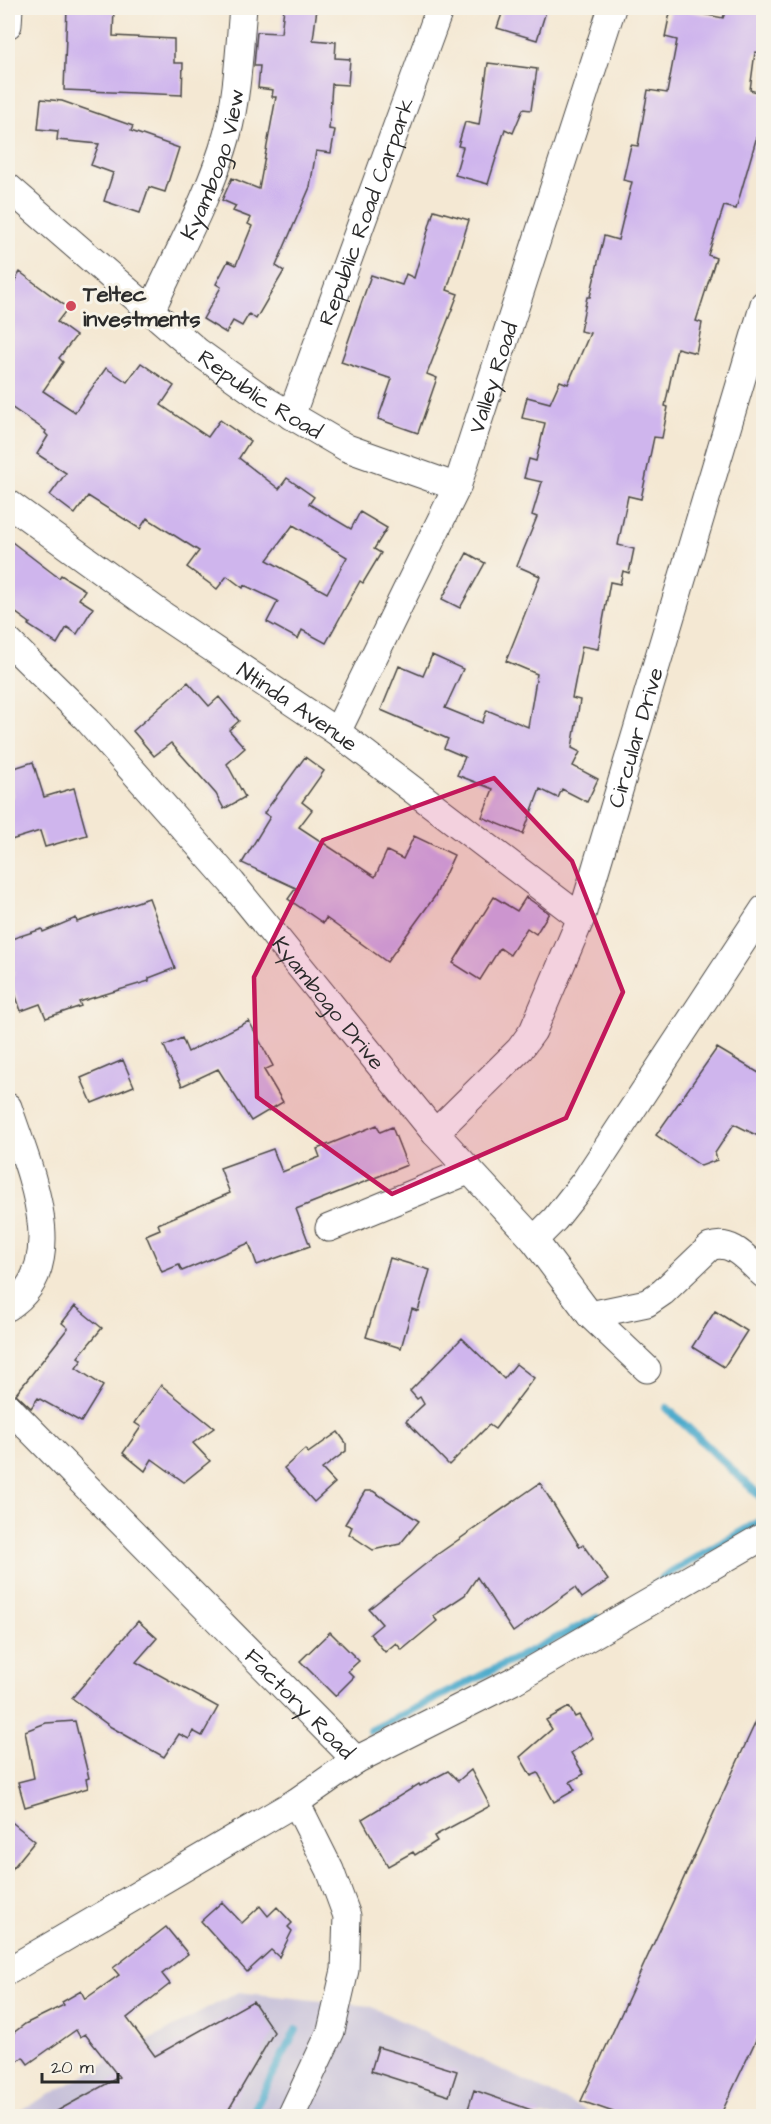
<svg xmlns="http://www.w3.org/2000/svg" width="771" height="2124" viewBox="0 0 771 2124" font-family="'Architects Daughter',sans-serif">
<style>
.industrial{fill:#c6c0d9}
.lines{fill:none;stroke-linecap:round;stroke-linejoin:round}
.stream{stroke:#4dabcc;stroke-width:8}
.building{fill:#cfb5ed;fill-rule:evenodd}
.minor-casing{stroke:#494744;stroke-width:29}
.minor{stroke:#fff;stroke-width:27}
.marked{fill:#c2185b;fill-opacity:0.2;stroke:#c2185b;stroke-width:4.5;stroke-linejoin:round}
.poi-dot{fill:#d1495b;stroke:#f7f3e8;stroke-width:2}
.labels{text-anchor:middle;stroke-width:6;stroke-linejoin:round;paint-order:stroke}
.street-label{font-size:22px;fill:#2b2b2b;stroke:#f7f3e8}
.poi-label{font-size:22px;font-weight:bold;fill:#2b2b2b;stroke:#f7f3e8;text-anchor:start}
</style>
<rect width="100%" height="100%" fill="#f7f3e8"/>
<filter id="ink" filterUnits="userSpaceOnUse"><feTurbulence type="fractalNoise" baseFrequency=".0167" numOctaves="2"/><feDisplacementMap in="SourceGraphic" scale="12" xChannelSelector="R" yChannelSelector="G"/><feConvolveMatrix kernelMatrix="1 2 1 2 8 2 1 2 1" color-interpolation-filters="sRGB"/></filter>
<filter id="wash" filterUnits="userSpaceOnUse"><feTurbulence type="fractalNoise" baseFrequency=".008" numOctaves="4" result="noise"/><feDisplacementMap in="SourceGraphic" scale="24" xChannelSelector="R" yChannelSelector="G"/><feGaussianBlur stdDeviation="1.35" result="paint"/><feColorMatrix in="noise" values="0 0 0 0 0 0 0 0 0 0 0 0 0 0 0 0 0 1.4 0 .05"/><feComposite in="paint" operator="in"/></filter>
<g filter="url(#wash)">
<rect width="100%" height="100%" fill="#f4e8d3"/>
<path class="industrial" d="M238,1992L370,2006L598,2116H10Z"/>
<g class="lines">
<path class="stream" d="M667,1408L764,1500
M654,1586L671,1572L764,1519
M370,1731L597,1618
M251,2116L296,2030"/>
</g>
<g id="blocks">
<path class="building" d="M67,8H114L113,36L174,39V63H183L182,95L64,90Z
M284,8H317L313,40L336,42L335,58L350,59L348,85L332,84L329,129L335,130L331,153L316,151L310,187L276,266L284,271L256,319L249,314L242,326L233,321L226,333L203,319L221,287L216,284L228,261L236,265L252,226L248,224L251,218L233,211L236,206L222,200L232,178L259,189L276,97H272L273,90L258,88L260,66H254L257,32L281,33Z
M504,8H547L537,40L497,28Z
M671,8L723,18L727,8H764V53L755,52L750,90L764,94V112L736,209L724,206L708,255L716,258L696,321L702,323L696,353L677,348L665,406L668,407L662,438L654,437L641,499L628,496L618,545L634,549L629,573L623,571L620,584L610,582L598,649L582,646L572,698L580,700L572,748L580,752L573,766L598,779L587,802L562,789L558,798L540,789L523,834L482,817L493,789L457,775L465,757L444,748L448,739L381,710L399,666L423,676L432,655L463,669L445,708L482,723L487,710L528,727L537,674L506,661L540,576L517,566L537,517L532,515L542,482L524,478L529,459L536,461L545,423L522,418L527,397L550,403L560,381L568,384L590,333L580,331L587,297H590L604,236L618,240L632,182L623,180L631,145L638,146L648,90L667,93L677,40L665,37Z
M488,63L537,69L531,110L523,109L513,133L505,129L488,184L455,175L463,147L458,146L465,122L479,125Z
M41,99L62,101L133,126L131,131L179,148L165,192L149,187L140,213L104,201L113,173L91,165L99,144L57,140L58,131L38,129Z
M434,210L469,220L447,290L458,294L427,374L437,378L418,433L378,419L392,379L341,362L371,275L402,285L406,274L414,278Z
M20,272L68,308L57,322L76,336L59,358L63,362L43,391L75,412L106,368L127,382L141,363L174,386L161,405L208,437L220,420L250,441L239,458L279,489L287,478L314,497L309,504L351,529L360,512L387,528L374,549L381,553L363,583L360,581L326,643L302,630L298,639L267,622L278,601L244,585L243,588L227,576L217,589L187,567L199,551L147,518L140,529L88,496L75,514L50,495L66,473L37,454L48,436L45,433L46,431L8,405V292ZM293,525L347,557L327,593L267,560Z
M8,539L59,578L61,575L85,590L79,599L93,608L77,634L67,627L57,644L28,625L30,623L8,607Z
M467,553L485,563L460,608L442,599Z
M188,682L209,706L219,697L239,721L229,730L245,748L227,764L245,797L224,809L216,794L171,743L154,756L133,731Z
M305,757L324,771L302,802L312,810L299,827L375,877L387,851L403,859L414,836L454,855L435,896L387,962L326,918L323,923L288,899L296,888L242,863L270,817L264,813Z
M33,762L44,797L74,788L87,835L45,847L40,831L8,841V799L13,797L8,770Z
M494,897L517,911L526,897L549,913L536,934L527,928L510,955L500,948L480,980L453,963Z
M149,898L175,968L149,978V981L79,1002L81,1006L46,1018L40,1004L21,1011L9,976L14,974L8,952V940L42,929L43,932L76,918L77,922Z
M249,1021L273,1066L264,1070L283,1102L251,1121L218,1069L182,1086L164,1046L182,1038L188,1052Z
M717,1048L764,1076V1139L734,1124L715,1153L717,1160L701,1166L656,1135Z
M123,1060L134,1086L92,1103L81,1078Z
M377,1125L380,1132L392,1127L407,1165L296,1209L310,1246L257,1265L249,1243L182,1271L179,1265L162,1272L146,1235L160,1229L158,1224L230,1193L220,1168L273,1149L282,1172L320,1157L317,1149Z
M390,1258L430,1270L418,1311L412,1309L401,1348L366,1337Z
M75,1306L102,1328L78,1357L82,1360L76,1368L103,1386L81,1422L38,1398L31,1408L16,1394L68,1328L62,1323Z
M715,1311L747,1331L724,1367L692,1347Z
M462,1338L504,1379L516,1364L534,1378L495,1429L489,1425L449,1465L406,1421L424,1404L420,1397L417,1399L410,1391Z
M161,1385L214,1428L193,1443L210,1461L184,1482L152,1459L145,1471L123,1453L141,1427L135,1423Z
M338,1432L346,1443V1451L322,1469L335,1483L314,1502L284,1468L305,1449L308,1453Z
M540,1483L580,1547L583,1545L608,1580L582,1598L575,1588L513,1632L477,1577L465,1595L433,1616L437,1621L402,1650L396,1643L385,1652L370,1634L382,1624L369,1609L438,1554Z
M365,1491H373L419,1521L400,1544L373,1550L349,1534L352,1527L345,1524Z
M138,1621L157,1638L136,1662L218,1707L202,1736L193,1731L189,1739L179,1734L164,1757L111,1727L72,1698Z
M330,1632L359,1661L348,1671L354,1677L335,1696L300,1661Z
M764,1704V2023L720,2116H625L581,2101Z
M569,1707L575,1717L579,1715L593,1738L571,1753L584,1774L570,1782L575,1790L554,1802L538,1773L531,1776L520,1757L552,1729L546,1720Z
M75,1721L89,1778L86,1779L88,1788L25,1807L18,1782L34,1778L25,1731L46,1723Z
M471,1770L490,1806L434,1836L437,1841L415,1855L413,1852L388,1866L362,1819L419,1784L420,1786L448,1771L458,1781Z
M8,1819L35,1841L8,1874Z
M222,1902L242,1923L260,1906L268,1916L277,1907L292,1923L288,1927L292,1931L279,1957L271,1950L247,1972L201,1921Z
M166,1927L188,1954L162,1974L170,1984L127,2018L155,2056L253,2001L274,2032L225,2116H48L119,2077L85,2034L80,2037L76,2030L28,2064L23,2057L8,2069V2037L25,2024L64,2005L62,2002L81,1991L85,1999L119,1975L113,1968Z
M378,2047L457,2071L449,2096L371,2071Z
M474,2090L540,2113V2116H490L468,2109Z"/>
</g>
</g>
<g filter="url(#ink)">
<use href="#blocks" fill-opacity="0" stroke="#494744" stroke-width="1.5"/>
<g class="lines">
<defs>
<g id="minor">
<path d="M8,25L9,8"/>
<path id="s1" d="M8,187L197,351L265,400L347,448L457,487"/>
<path id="s2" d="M151,311C177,253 210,196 227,135C238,94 239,50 243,8"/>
<path id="s3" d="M291,416L440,8"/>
<path id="s4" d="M8,503L164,616L337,732L581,918"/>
<path id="s5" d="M8,641L87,719L232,883L435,1133L534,1240L590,1315L647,1369"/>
<path id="s6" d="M337,732L457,487L612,8"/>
<path d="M8,1107C27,1165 74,1265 8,1307"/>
<path id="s7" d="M435,1133L520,1049L533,1031L581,918L764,304"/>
<path d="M329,1228L468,1171"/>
<path d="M534,1240L555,1219L585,1181L764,909"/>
<path d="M590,1315L647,1303L663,1292L710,1247C733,1239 747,1260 764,1275"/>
<path id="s8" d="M8,1407L356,1760L296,1802L8,1971"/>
<path d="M356,1760L513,1681L764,1536"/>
<path d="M291,2116L331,2031L345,1970L347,1916L330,1870L296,1802"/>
</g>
</defs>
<use href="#minor" class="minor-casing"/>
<use href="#minor" class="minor"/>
</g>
</g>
<path class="marked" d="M494,778L572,861L623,992L566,1118L392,1194L257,1097L254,977L323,840Z"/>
<circle class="poi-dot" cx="71" cy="306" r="6"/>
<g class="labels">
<g class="street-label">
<text dy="8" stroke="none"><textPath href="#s2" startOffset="160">Kyambogo View</textPath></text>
<text dy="8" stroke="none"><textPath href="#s3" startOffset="218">Republic Road Carpark</textPath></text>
<text dy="8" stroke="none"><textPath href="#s6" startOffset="388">Valley Road</textPath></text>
<text dy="8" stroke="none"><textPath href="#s1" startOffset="327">Republic Road</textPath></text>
<text dy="8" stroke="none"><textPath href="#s4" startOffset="354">Ntinda Avenue</textPath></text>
<text dy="8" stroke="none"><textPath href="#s7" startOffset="453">Circular Drive</textPath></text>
<text dy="8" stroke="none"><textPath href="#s5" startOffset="484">Kyambogo Drive</textPath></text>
<text dy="8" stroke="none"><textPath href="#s8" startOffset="416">Factory Road</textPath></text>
</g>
<g class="poi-label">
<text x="83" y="301">Teltec<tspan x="83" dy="25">investments</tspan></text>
</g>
</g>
<rect width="771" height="2124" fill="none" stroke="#f7f3e8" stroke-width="30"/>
<path d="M42 2073v9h76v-9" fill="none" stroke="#2b2b2b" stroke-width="3"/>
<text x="51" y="2073" font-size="18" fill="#2b2b2b" stroke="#f7f3e8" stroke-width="4.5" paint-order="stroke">20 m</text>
</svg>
